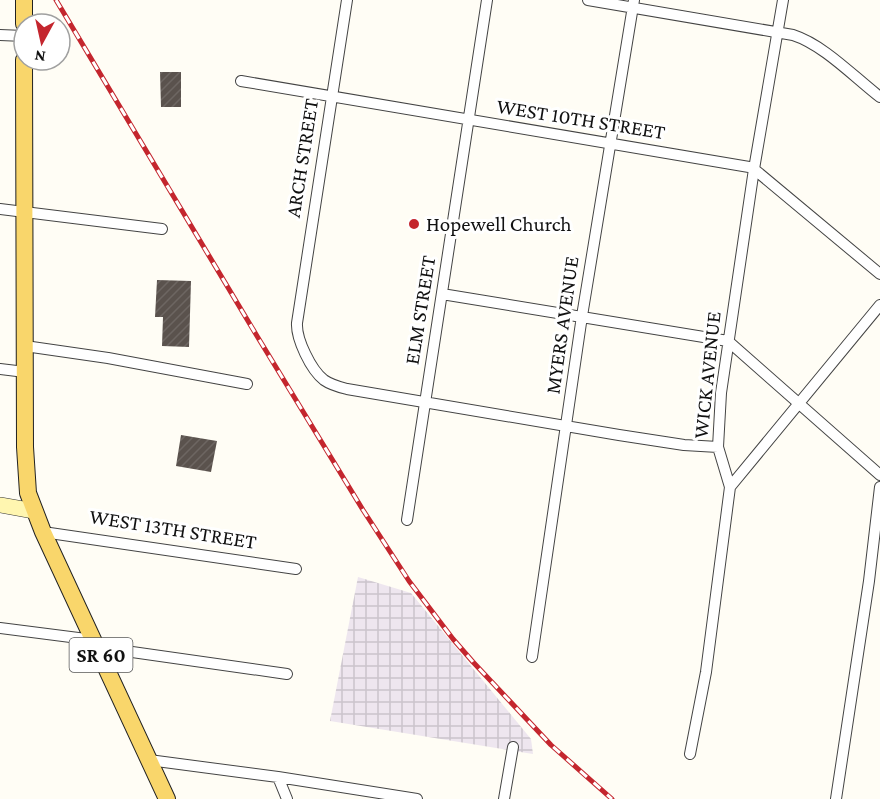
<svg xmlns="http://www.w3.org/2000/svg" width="880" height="799" viewBox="0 0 880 799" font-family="'Crimson Pro',serif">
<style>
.industrial{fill:url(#industrial-grid)}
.building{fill:url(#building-hatch)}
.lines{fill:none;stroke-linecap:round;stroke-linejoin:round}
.minor-casing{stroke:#444;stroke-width:12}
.secondary-casing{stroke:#333;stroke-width:16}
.primary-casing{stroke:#222;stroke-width:18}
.minor{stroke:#fff;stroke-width:10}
.secondary{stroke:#fff6b0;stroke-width:15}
.primary{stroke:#f9d66b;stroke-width:16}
.rail-casing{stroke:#c4262e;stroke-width:5}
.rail{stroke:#fff;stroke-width:3;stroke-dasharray:9;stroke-linecap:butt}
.poi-dot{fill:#c4262e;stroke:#fff;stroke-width:2}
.labels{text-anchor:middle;stroke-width:6;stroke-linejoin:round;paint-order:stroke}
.shield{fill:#fff;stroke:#585858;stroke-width:1.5}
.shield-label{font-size:20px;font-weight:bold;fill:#111}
.street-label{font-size:21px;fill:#111;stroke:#fff}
.poi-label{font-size:21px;fill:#111;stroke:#fff;text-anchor:start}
</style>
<defs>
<pattern id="industrial-grid" width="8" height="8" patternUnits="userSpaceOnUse" patternTransform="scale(1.5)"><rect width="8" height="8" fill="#eee6ef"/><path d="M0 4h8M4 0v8" fill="none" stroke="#cbc4cc"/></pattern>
<pattern id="building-hatch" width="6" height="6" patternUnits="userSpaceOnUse" patternTransform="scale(1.5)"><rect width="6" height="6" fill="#5a524d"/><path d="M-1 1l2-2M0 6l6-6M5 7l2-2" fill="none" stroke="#6d6662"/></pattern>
</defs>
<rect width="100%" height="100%" fill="#fffdf5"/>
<path class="industrial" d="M358,577L411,593L531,739L533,754L330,721Z"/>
<path class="building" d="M160,72H181V107H161Z
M157,280L191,281L189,347L162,346L163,317H155Z
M181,435L217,441L211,472L176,466Z"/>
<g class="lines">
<defs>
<path id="minor" d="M347,0L297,323C296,339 311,370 324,380C331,385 339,387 347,389L619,435L684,445L718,447
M588,0L793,35C824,45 854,77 880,97
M0,35L24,36
M241,81L749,167L754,169L880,274
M0,209L162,229
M442,294L728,341L880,475
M25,346L108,358L247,384
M0,369L25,372
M730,487L880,305
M407,520L487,0
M43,532L296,569
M0,628L94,640
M97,647L287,674
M532,657L582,316L634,0
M690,754L706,672L730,487L718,447L721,393L754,169L783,0
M149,760L278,777L417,799
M278,777L287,799
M504,799L513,747
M836,799L869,581L880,487"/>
<path id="secondary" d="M0,505L34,511"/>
<path id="primary" d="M24,0V24
M24,60L25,447L28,493L43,532L167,799"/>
</defs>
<use href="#minor" class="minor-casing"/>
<use href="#secondary" class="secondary-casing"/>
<use href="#primary" class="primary-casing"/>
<use href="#minor" class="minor"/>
<use href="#secondary" class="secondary"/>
<use href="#primary" class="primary"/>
<defs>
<path id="rail" d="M56,0L257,336L363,510L409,581L453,639L473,662L551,745L612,799"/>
</defs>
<use href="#rail" class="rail-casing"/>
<use href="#rail" class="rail"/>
</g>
<circle class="poi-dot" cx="414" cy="224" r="6"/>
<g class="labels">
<rect class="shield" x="69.5" y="638" width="63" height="34" rx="4.5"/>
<g class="shield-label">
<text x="101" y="662">SR 60</text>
</g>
<g class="street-label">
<text transform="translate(581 119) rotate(9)" y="7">WEST 10TH STREET</text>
<text transform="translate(302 158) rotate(-81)" y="7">ARCH STREET</text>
<text transform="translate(420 310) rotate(-81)" y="7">ELM STREET</text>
<text transform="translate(562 325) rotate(-82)" y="7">MYERS AVENUE</text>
<text transform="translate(707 375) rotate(-84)" y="7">WICK AVENUE</text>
<text transform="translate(173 529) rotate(9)" y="7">WEST 13TH STREET</text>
</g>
<g class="poi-label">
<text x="426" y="231">Hopewell Church</text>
</g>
</g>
<g transform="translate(42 42) rotate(188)"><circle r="28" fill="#ffffff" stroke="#a0a0a0" stroke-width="1.5"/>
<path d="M0-4.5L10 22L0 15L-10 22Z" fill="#c4262e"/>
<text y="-9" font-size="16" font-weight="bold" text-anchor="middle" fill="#111111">N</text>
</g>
</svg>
